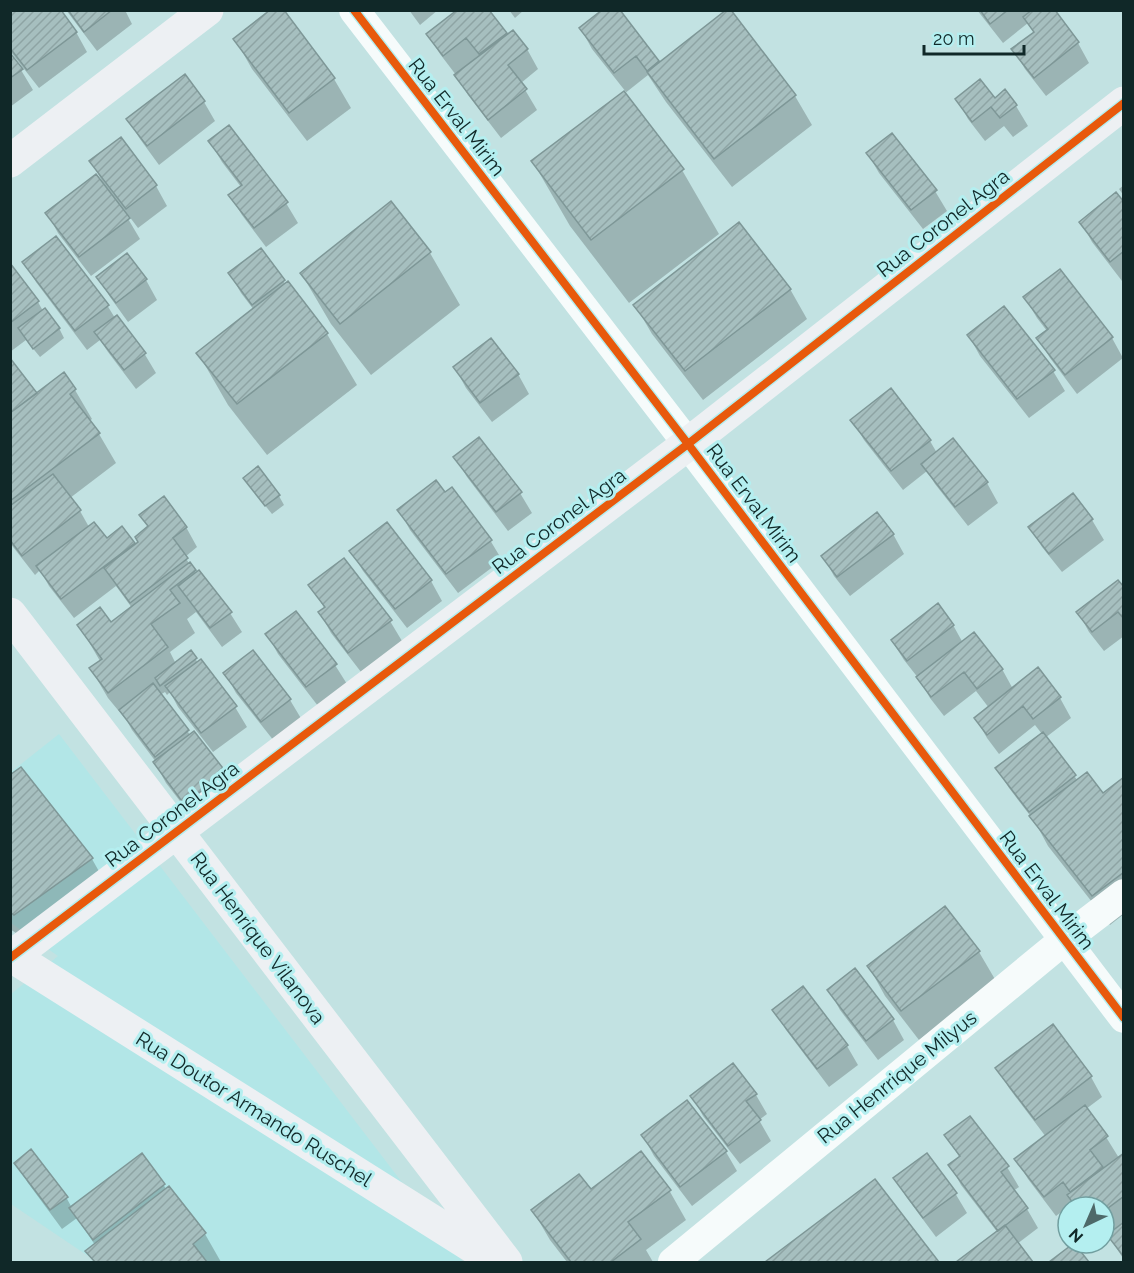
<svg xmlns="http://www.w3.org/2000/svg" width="1134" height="1273" viewBox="0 0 1134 1273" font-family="Raleway,sans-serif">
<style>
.built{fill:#b2e6e7}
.shadow{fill:#0003}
.building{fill:url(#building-hatch);stroke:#7e9797;stroke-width:1.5}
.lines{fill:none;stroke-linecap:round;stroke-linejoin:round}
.street{stroke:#f6fbfb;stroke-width:30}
.secondary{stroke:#edf0f3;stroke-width:33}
.cycleway-casing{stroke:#b4eff0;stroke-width:11}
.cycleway{stroke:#e8590c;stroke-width:8}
.labels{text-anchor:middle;stroke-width:6;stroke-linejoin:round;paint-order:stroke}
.street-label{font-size:20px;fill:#102828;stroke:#b4eff0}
</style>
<defs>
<pattern id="building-hatch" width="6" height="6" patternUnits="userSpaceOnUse" patternTransform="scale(1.5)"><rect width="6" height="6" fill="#a6bfbf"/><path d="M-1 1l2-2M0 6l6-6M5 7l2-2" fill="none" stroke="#8ea4a4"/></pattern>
</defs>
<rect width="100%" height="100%" fill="#c2e2e2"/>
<path class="built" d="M59,734L463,1262H97L11,1204V994L58,956L11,923V772Z"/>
<path class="shadow" d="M66,10H125L132,24L97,51Z
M409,10H438L420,25Z
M509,10H524L515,18Z
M729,10L795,96L812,125L732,187L666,102L648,75L624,94L682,170L719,234L629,303L570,226L533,162L626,92L592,49L581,29L657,62L659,65Z
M977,10H1053L1078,43L1089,63L1046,96L1025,69L1013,49L1034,33L1028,23L1003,43Z
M10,14L76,32L87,52L39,88L10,51Z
M506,34L507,36L527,49L538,69L521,83L537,110L501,138L468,95L456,75L440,54L428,35Z
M235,39L334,79L351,108L307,141L252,69Z
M10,56L21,70L33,90L10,107Z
M1005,91L1016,106L1028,126L1013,137L1004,126L985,141L968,119L957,99L995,100Z
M204,102L215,121L159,165L140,139L128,120Z
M210,142L286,203L298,223L266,247L242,215L230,196L241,187L222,162Z
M868,154L935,191L947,211L923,229L879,173Z
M91,161L156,186L167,206L138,228L129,216L127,217L140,239L91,276L58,233L47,213L103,183Z
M1124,185V196L1119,189Z
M391,203L430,253L460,305L371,375L331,324L301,273Z
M1124,205V280L1122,281L1092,242L1081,222Z
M24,262L107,305L115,318L144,353L156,373L136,389L108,352L100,340L87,350L36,282Z
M10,266L38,302L43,311L59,328L64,338L40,357L26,340L10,352Z
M1059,271L1112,338L1123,358L1077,394L1050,358L1038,338L1047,331L1037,318L1025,298Z
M230,274L283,281L327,334L357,385L267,455L228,405L198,353L254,310L241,293Z
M98,277L146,280L157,300L128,322L110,297Z
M790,289L807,319L703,400L652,334L635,305Z
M969,336L1053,371L1065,391L1029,418L980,356Z
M10,361L37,395L75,390L92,419L89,421L99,434L116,463L70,498L80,511L89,527L106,540L134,544L135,546L149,528L141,515L186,527L197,547L185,557L196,574L230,613L242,632L222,647L196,612L187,619L195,633L170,652L176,664L191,652L198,663L235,707L247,727L213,752L178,707L170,692L167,695L165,692L160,695L191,736L194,733L225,773L236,793L197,823L166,783L155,763L156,762L132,730L127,721L108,698L91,669L100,661L79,625L111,624L132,608L116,586L74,618L49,586L40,570L35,575L10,543Z
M455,368L518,374L529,394L492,422L466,388Z
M852,420L930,441L937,453L953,440L987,483L998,503L968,526L935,484L927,471L903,490L864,440Z
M455,457L520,493L532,513L508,531L467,477Z
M251,488L279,496L284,505L272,514Z
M445,494L490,540L502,560L458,593L410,530L399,510Z
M1072,495L1092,520L1104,540L1062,572L1042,547L1030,528Z
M387,524L431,581L442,601L407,628L363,571L351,551Z
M893,534L904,554L850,596L834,576L823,556Z
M310,585L390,621L402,641L361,672L331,633L320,613L325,609Z
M1124,589V636L1104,651L1089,632L1078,612Z
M953,625L963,643L1002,669L1013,689L1060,698L1071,718L1045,738L1078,781L1103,795L1124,779V914L1110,925L1048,846L1035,822L1009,788L997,769L1042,734L1035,725L999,754L987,738L976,719L989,708L976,691L944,716L930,698L919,679L904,660L892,641Z
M267,634L335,665L347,684L318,706L278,654Z
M252,652L290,700L302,720L274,741L236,693L225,673Z
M21,769L92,859L109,889L32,944L10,929V777Z
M945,908L979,952L996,981L919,1040L885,996L869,967Z
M855,970L893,1020L904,1040L878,1060L840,1010L829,990Z
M774,1010L847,1046L858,1065L829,1087L786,1030Z
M1052,1027L1091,1077L1102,1097L1086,1109L1106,1137L1119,1158L1124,1154V1260L1109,1236L1104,1240V1207H1075L1073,1203L1056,1216L1028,1179L1016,1159L1046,1137L1009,1088L997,1068Z
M756,1095L767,1114L759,1120L771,1141L740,1164L703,1116L692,1096Z
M643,1136L726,1152L737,1171L692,1206L654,1156Z
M946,1136L1007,1167L1019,1187L1013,1191L1027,1209L1038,1228L1017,1244L1032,1262H959L998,1233L961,1185L950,1165L960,1158Z
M142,1155L167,1190L169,1188L205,1234L221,1262H94L87,1251L95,1245L77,1218L62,1229L28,1183L16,1163L66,1197L72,1208Z
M895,1179L955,1193L967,1213L936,1237L907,1198Z
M875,1181L937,1262H768Z
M669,1190L686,1220L646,1250L653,1262H567L550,1240L533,1211L591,1191Z"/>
<path class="building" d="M13,10H61L77,32L27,70L10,48V12Z
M68,10H112L84,32Z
M270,10H284L335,78L289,113L233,39Z
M457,10H489L507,33L479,54L466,38L443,56L426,34Z
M602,10H620L659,61L647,71L636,56L614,73L579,28Z
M726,10H731L796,95L714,159L647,72Z
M980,10H1008L990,24Z
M1032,10H1055L1079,42L1034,78L1011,49L1034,32L1023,17Z
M513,30L528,49L508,65L527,89L488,120L454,75Z
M10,53L23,69L10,78Z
M185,74L205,101L147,146L126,119Z
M980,79L995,98L1005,89L1017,105L1000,118L991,107L972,122L955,99Z
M624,91L684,169L591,240L531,161Z
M229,125L288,202L254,228L228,195L242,185L208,141Z
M892,133L937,190L911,210L866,153Z
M121,137L157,185L126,209L89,161Z
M96,174L130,218L79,257L45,213Z
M1116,192L1124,202V251L1110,262L1079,222Z
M391,201L431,252L340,324L300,273Z
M739,222L791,289L685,371L633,305Z
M56,236L109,305L75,331L22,262Z
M261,248L285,280L252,305L228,273Z
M127,253L147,279L116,303L96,277Z
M10,263L39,301L10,323Z
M1060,269L1113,337L1065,375L1036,338L1048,329L1023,297Z
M288,281L328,333L237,404L196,353Z
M1004,306L1055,370L1017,399L967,335Z
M45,308L60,328L33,349L18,328Z
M117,315L146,353L124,370L94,332Z
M491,338L519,374L480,403L453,367Z
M10,358L37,393L10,413Z
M64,372L76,389L70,394L100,433L10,501V413Z
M891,388L931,440L891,471L850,420Z
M479,437L522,492L496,512L453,457Z
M953,438L988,482L955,507L921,464Z
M258,466L280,495L265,506L243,478Z
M53,474L81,510L22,556L10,540V506Z
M436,480L445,492L452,487L492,540L446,574L397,510Z
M1073,493L1093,519L1049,554L1028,527Z
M164,496L187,527L173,538L188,558L130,603L104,568L138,542L135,537L148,526L139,515Z
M877,512L894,534L837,577L821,556Z
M94,522L107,538L122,526L135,543L61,599L36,566Z
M387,522L432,580L395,609L349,551Z
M344,558L392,620L348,653L318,612L325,607L308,585Z
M190,562L196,570L170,590L180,603L151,624L168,647L108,693L89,668L102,659L77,625L100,607L111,622Z
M199,570L232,612L210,628L178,586Z
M1118,580L1124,587V619L1118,612L1092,632L1076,612Z
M938,603L954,625L907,661L891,640Z
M296,611L337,664L306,687L265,634Z
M974,632L1003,669L977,689L964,672L931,697L916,677Z
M191,650L197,658L160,686L155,678Z
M253,650L291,699L261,722L223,673Z
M201,659L237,706L201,733L165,686Z
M1038,667L1061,697L1033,719L1023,706L987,735L974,718Z
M153,683L189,730L155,757L119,710Z
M194,731L226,772L184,804L153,762Z
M1043,732L1076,775L1029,812L995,768Z
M21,767L93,858L14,915L10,912V775Z
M1087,772L1103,793L1124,777V872L1092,896L1029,816Z
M945,906L980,951L901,1011L867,966Z
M855,968L894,1019L866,1041L827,990Z
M803,986L848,1045L817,1069L772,1010Z
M1053,1024L1092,1076L1035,1120L995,1068Z
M733,1063L757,1094L746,1101L761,1120L728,1146L690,1096Z
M687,1100L727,1151L680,1187L641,1135Z
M1085,1105L1108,1136L1090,1150L1103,1167L1070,1192L1063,1182L1044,1197L1014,1159Z
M970,1116L1009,1166L1001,1172L1028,1208L998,1231L948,1165L960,1156L944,1135Z
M31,1149L68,1197L50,1210L14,1163Z
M641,1151L671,1190L628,1222L641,1239L611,1262H571L531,1210L579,1174L591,1189Z
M142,1153L165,1184L93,1240L69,1208Z
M927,1153L957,1193L923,1218L893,1178Z
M1124,1153V1196L1104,1211V1207H1076L1067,1195Z
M875,1179L939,1262H765Z
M169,1186L206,1233L193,1244L207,1262H95L85,1251Z
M1124,1222V1257L1107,1235Z
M1005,1225L1033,1262H956Z
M1074,1243L1089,1262H1049Z"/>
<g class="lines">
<path class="street" d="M354,10L688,444L1124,1018
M673,1262L1064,940L1124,894"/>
<path class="secondary" d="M10,161L207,10
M10,614L506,1262
M10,955L494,1260
M10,958L688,444L1124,103"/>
<defs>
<path id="cycleway" d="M354,10L688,444L1124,1018
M10,958L688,444L1124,103"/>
</defs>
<use href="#cycleway" class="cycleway-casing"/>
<use href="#cycleway" class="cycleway"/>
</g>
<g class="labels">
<g class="street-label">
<text transform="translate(457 117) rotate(52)" y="7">Rua Erval Mirim</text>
<text transform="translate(943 223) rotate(-38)" y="7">Rua Coronel Agra</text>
<text transform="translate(754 503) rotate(53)" y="7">Rua Erval Mirim</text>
<text transform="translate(559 521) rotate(-37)" y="7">Rua Coronel Agra</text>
<text transform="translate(172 814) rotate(-37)" y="7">Rua Coronel Agra</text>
<text transform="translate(1047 890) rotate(53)" y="7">Rua Erval Mirim</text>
<text transform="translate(258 938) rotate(53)" y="7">Rua Henrique Vilanova</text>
<text transform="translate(897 1077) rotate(-39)" y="7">Rua Henrrique Milyus</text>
<text transform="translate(254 1109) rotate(32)" y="7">Rua Doutor Armando Ruschel</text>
</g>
</g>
<rect width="1134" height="1273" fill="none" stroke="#102828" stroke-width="24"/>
<g transform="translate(1086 1225) rotate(224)"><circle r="28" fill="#b4eff0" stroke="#729fa0" stroke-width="1.5"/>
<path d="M0-4.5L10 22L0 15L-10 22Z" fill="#4e6969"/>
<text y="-9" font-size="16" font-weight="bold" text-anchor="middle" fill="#102828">N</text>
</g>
<path d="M924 45v9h100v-9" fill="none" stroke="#102828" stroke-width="3"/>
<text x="933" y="45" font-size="18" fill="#102828" stroke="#b4eff0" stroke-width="4.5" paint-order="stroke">20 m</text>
</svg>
